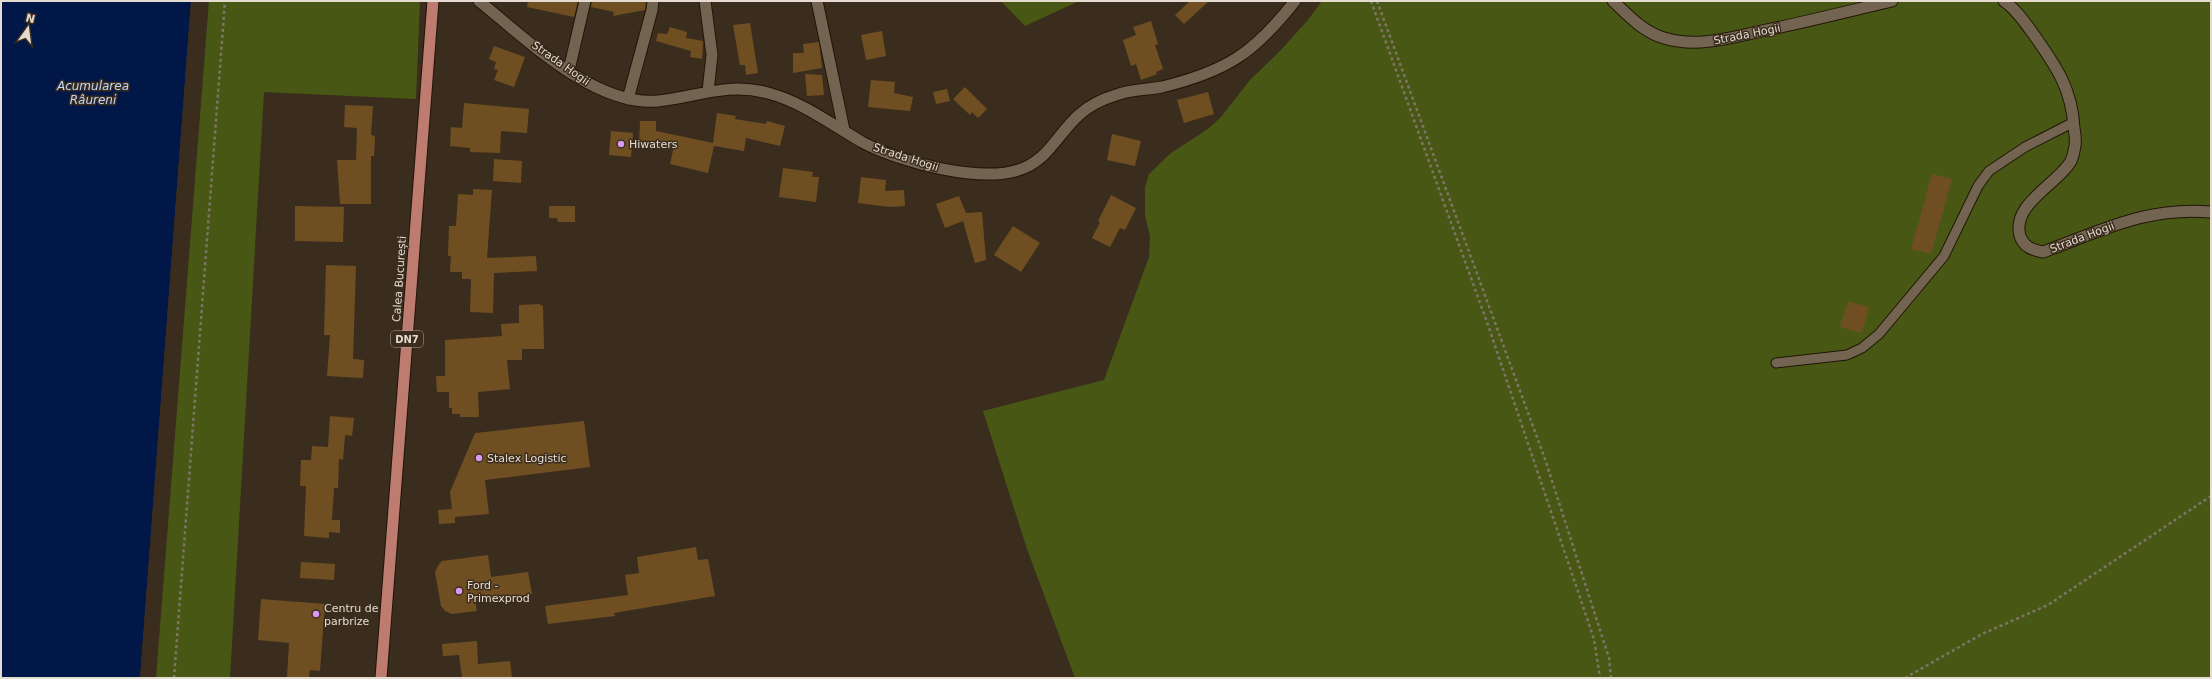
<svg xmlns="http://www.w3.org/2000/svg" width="2212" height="679" viewBox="0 0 2212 679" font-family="'DejaVu Sans',sans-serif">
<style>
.green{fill:#485814}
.water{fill:#001748}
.pier{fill:#3b2d1d}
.building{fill:#6f4f22}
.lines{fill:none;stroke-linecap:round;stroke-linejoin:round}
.service-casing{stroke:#221506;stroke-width:11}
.minor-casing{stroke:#221506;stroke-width:13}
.trunk-casing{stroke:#221506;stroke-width:13}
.path{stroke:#807466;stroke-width:2.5;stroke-dasharray:3 3;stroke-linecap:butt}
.service{stroke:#736351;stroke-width:9}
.minor{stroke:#736351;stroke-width:11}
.trunk{stroke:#be7c71;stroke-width:11}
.poi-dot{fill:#dc99f4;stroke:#3b2d1d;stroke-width:1.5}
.labels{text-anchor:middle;stroke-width:3;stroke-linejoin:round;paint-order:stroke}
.shield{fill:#3b2d1d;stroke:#b2a79b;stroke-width:1}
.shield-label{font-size:10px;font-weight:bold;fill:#e5dbd1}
.street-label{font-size:11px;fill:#e5dbd1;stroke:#3b2d1d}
.poi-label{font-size:11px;fill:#e5dbd1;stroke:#3b2d1d;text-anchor:start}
.water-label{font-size:12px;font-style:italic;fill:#bdd7fe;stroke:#3b2d1d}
</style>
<rect width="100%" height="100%" fill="#3b2d1d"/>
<path class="green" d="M209,1H420L416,99L264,92L230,678H156Z
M1001,1H1079L1025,26Z
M1322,1H2211V678H1075L1027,549L983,411L1104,380L1149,257L1150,236L1145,215V188L1149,174L1171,153L1208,129L1221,117L1250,80L1280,51L1308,20Z"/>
<path class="water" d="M1,1H191L140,678H1Z"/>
<path class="pier" d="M191,1H193L142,678H140Z"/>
<path class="building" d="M528,1H578L574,17L527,7Z
M592,1H646L645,10L613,16L614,12L591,7Z
M1190,1H1209L1184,24L1175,15Z
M1151,21L1158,44L1155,45L1163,69L1156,72L1157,74L1141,80L1136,64L1131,66L1123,40L1136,35L1133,27Z
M750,23L758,73L746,75L745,65H740L733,25Z
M670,27L687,32L686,38L703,41L702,59L690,57L691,51L656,41L658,33L667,34Z
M882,31L886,56L866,60L861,35Z
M819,42L822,68L793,73V53H804L803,44Z
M494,46L525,57L514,87L494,80L498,70L494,69L496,62L489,59Z
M805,74L822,75L824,95L807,96Z
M871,80L895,82L894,93L913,97L910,111L868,107Z
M965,87L987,109L978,118L972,112L970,115L953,99Z
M947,89L950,101L936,104L933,92Z
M1208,92L1214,114L1184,123L1177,100Z
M464,103L529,109L527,133L501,131L500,153L470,152V148L450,146L451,127L462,128Z
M345,105L373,106L371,135L375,136L374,156H371V204H340L337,160H356L357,128L344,127Z
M717,113L736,116L735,119L766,124L767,121L785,126L780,146L746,138L744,151L714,146L708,173L670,164L674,146L639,145L640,121H656V131L713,143Z
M611,131L633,133L631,157L609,155Z
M1112,134L1141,141L1135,166L1107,160Z
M494,159L522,161L521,183L493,181Z
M783,168L813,172L812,177H819L816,202L779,197Z
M1932,174L1952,179L1931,254L1911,249Z
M861,177L886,180L885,191L904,190L905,206L890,207L858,203Z
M473,189L492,190L487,258L536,256L537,271L494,273L493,313L470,312L471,279H462V272H450L451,256H448L449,226H456L458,194L473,195Z
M1111,195L1136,208L1125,230L1120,228L1110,247L1092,238L1100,222L1098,221Z
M959,196L966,213L982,212L986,260L975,263L963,221L945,228L936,204Z
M295,206L344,207L343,242L295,241Z
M549,206H575V222H558L557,218H549Z
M1013,226L1040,243L1021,272L994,255Z
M326,265L356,266L353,359L364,360L363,378L327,376L330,335H324Z
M1848,301L1869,307L1862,333L1840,327Z
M539,304L543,306L544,349H522V360H507L510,389L478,392L479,417H460V414H452V408H449V392H437L436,376H445V340L502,336L501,324L519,323V305Z
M330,416L354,418L352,436L345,435L343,460L339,459L338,488H334L332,520H340V533L329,532V538L304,536L306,486H300L301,460H311L312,446L328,447Z
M584,421L590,467L485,480L489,514L455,517V523L439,524L438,510L452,509L450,492L475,433Z
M696,547L698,560L708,559L715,596L614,613L615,616L548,624L545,606L628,595L625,575L639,573L637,557Z
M488,555L491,577L528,572L532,594L475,602L477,611L452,614L445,611L441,606L435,572L439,564L442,561Z
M301,562L335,564L334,580L300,578Z
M261,599L325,604L320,671L310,670L309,678L287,677L289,643L258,640Z
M477,641L478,664L510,661L512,678L462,677L459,655L443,656L442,644Z"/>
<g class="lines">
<defs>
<path id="service" d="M1776,363L1847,355L1862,348L1879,334L1944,256L1978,186L1989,171L2025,147L2074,122"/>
<path id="minor" d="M479,1C525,38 595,107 658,101C697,97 727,82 768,93C802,102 831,124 862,142C899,162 984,185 1024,168C1050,157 1059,132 1080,114C1091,104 1103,99 1116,95C1131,89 1147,90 1162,87C1227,71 1254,53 1295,1
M705,1L712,55L708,91
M817,1L844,130
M1613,1C1628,15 1643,32 1664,38C1697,48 1729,38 1762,31C1806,22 1849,11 1892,1
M2004,1C2016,9 2026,24 2034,35C2056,66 2072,89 2074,128C2075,134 2076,141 2075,146C2074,151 2073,157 2071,161C2058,184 2011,204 2020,236C2024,247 2032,250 2043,252C2101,231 2147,206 2211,212
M569,70L585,1
M628,99L652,10L653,1"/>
<path id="trunk" d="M381,678L433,1"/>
</defs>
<use href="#service" class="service-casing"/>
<use href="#minor" class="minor-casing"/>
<use href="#trunk" class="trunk-casing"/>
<path class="path" d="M1371,1L1488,325L1594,639L1600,678
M1377,1L1545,459L1609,658L1611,678
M174,678L225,1
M1905,678L1982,634L2048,605L2211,496"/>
<use href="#service" class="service"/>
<use href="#minor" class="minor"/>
<use href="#trunk" class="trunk"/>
</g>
<g class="poi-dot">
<circle cx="621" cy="144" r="4"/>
<circle cx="479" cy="458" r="4"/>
<circle cx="459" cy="591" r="4"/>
<circle cx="316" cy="614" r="4"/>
</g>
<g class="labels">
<rect class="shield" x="391" y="331" width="32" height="16" rx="3"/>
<g class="shield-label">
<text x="407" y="343">DN7</text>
</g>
<g class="street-label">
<text transform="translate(1747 34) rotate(-11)" y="4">Strada Hogii</text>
<text transform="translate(561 63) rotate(35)" y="4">Strada Hogii</text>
<text transform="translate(906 157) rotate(18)" y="4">Strada Hogii</text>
<text transform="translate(2082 237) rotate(-21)" y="4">Strada Hogii</text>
<text transform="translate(399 279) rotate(-86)" y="4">Calea București</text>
</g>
<g class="poi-label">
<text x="629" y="148">Hiwaters</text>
<text x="487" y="462">Stalex Logistic</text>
<text x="467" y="589">Ford -<tspan x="467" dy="13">Primexprod</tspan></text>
<text x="324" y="612">Centru de<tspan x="324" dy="13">parbrize</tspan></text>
</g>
<g class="water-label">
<text x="93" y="90">Acumularea<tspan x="93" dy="14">Râureni</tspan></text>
</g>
</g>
<rect width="2212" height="679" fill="none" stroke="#e5dbd1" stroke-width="4"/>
<g transform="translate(28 28) rotate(14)" stroke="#3b2d1d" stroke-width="3" paint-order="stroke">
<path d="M0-3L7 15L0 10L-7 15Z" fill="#e5dbd1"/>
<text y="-6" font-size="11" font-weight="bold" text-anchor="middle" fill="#e5dbd1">N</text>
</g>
</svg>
